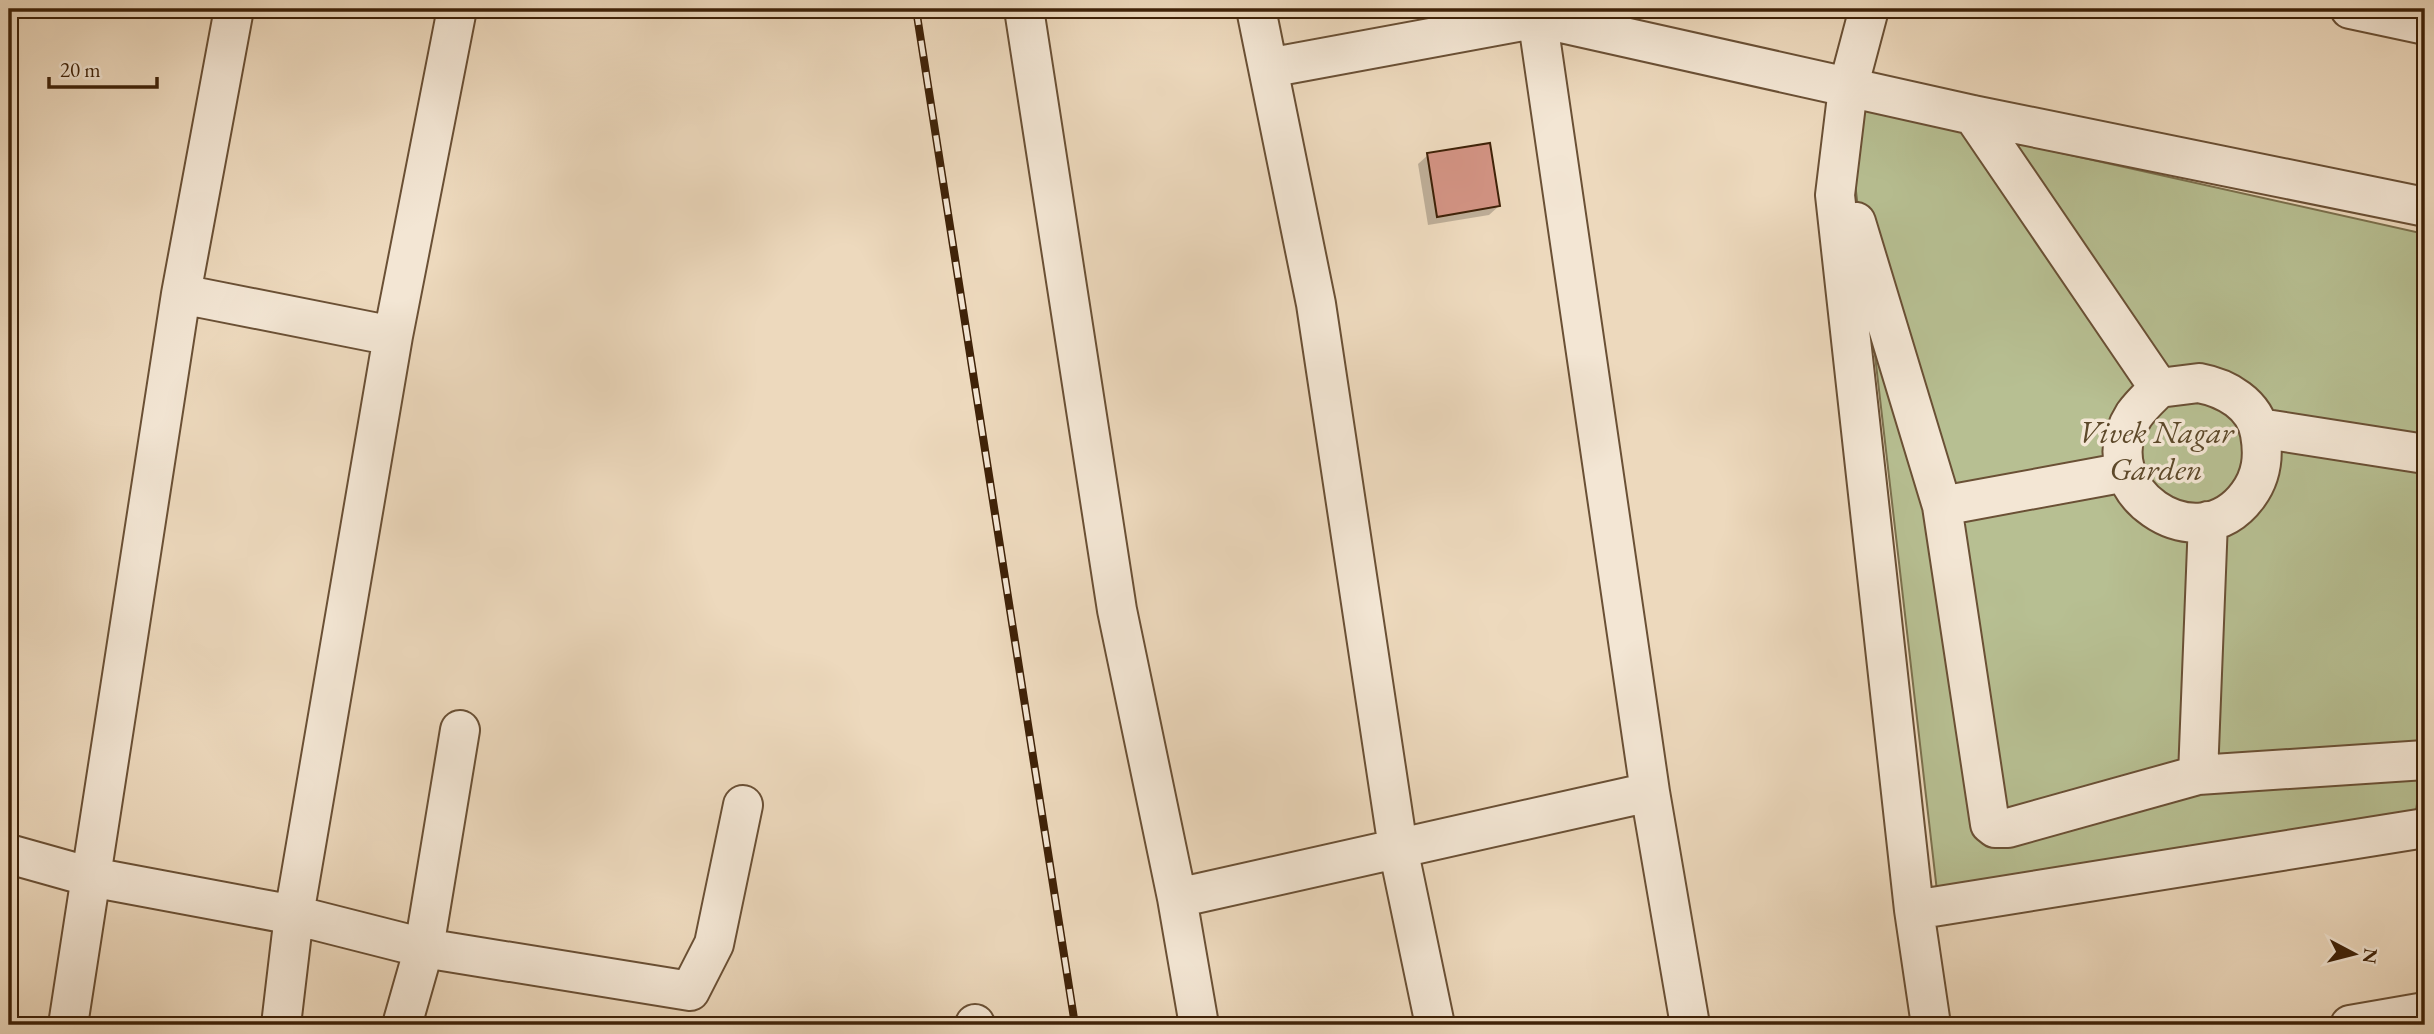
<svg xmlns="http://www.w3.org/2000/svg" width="2434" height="1034" viewBox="0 0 2434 1034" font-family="'EB Garamond',serif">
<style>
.green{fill:#b7bf92;stroke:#7b704d;stroke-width:2}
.shadow{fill:#0003}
.building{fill:#d29383;stroke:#3f2208;stroke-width:2}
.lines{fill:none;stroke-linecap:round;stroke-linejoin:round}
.minor-casing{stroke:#6a5035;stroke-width:42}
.minor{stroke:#f3e6d4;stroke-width:38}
.rail-casing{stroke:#3f2208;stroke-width:8}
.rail{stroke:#f3e6d4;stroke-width:5;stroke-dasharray:16;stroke-linecap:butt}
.labels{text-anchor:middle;stroke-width:7;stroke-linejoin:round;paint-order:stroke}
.park-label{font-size:32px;font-style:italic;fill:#5d492a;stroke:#f3e6d4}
</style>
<rect width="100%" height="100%" fill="#edd9bd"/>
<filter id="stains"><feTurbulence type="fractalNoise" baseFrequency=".00286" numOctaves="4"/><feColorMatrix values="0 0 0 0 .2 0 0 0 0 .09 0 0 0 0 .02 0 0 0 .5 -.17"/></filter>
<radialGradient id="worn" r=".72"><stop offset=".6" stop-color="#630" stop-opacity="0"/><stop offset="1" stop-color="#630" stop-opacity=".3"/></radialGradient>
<path class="green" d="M1863,109L2425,234V748L2416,811L1937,891L1854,174Z"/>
<path class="shadow" d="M1428,155L1499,206L1489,215L1428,225L1418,164Z"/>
<path class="building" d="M1490,143L1500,206L1437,217L1427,153Z"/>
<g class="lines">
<defs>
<path id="minor" d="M1024,9L1117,610L1177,898L1199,1025
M1256,9L1316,304L1398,848L1435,1025
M1536,9L1650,792L1690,1025
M1869,9L1848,88L1835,195L1914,910L2425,828
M2350,9L2425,25
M1268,68L1539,18L1973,115L2425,207
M1973,115L2159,388
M1856,222L1942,506L2126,472
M181,294L393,336
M2199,383C2226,388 2255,404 2260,434C2264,456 2262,476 2248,495C2197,565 2087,489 2134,415C2141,405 2151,396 2159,388Z
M2259,428L2425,454
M1942,506L1990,824L1995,828H2008L2198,775
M2208,521L2198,775L2425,760
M9,854L91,877L294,915L424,948L690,991L714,944L743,805
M1177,898L1650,792
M1914,910L1931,1025
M975,1024V1025
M68,1025L181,294L234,9
M281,1025L294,915L393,336L457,9
M402,1025L424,948L460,730
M2350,1025L2425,1012"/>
</defs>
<use href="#minor" class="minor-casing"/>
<use href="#minor" class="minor"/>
<defs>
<path id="rail" d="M916,9L1075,1025"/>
</defs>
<use href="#rail" class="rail-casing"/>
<use href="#rail" class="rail"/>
</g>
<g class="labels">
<g class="park-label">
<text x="2156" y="443">Vivek Nagar<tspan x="2156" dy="37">Garden</tspan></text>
</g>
</g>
<rect width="2434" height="1034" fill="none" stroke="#edd9bd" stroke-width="35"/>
<rect x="10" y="10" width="2413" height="1013" fill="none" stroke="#3f2208" stroke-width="3.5"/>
<rect x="18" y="18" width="2399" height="999" fill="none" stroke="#3f2208" stroke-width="2"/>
<g transform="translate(2354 954) rotate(97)" stroke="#f3e6d4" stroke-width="5" paint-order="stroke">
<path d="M0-5L12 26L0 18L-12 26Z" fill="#3f2208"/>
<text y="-10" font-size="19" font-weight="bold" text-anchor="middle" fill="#3f2208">N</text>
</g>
<path d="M49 77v10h108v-10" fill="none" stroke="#3f2208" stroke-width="3.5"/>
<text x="60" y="77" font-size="21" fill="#3f2208" stroke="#f3e6d4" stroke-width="5" paint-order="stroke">20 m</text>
<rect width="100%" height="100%" filter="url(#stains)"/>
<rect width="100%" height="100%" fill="url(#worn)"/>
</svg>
